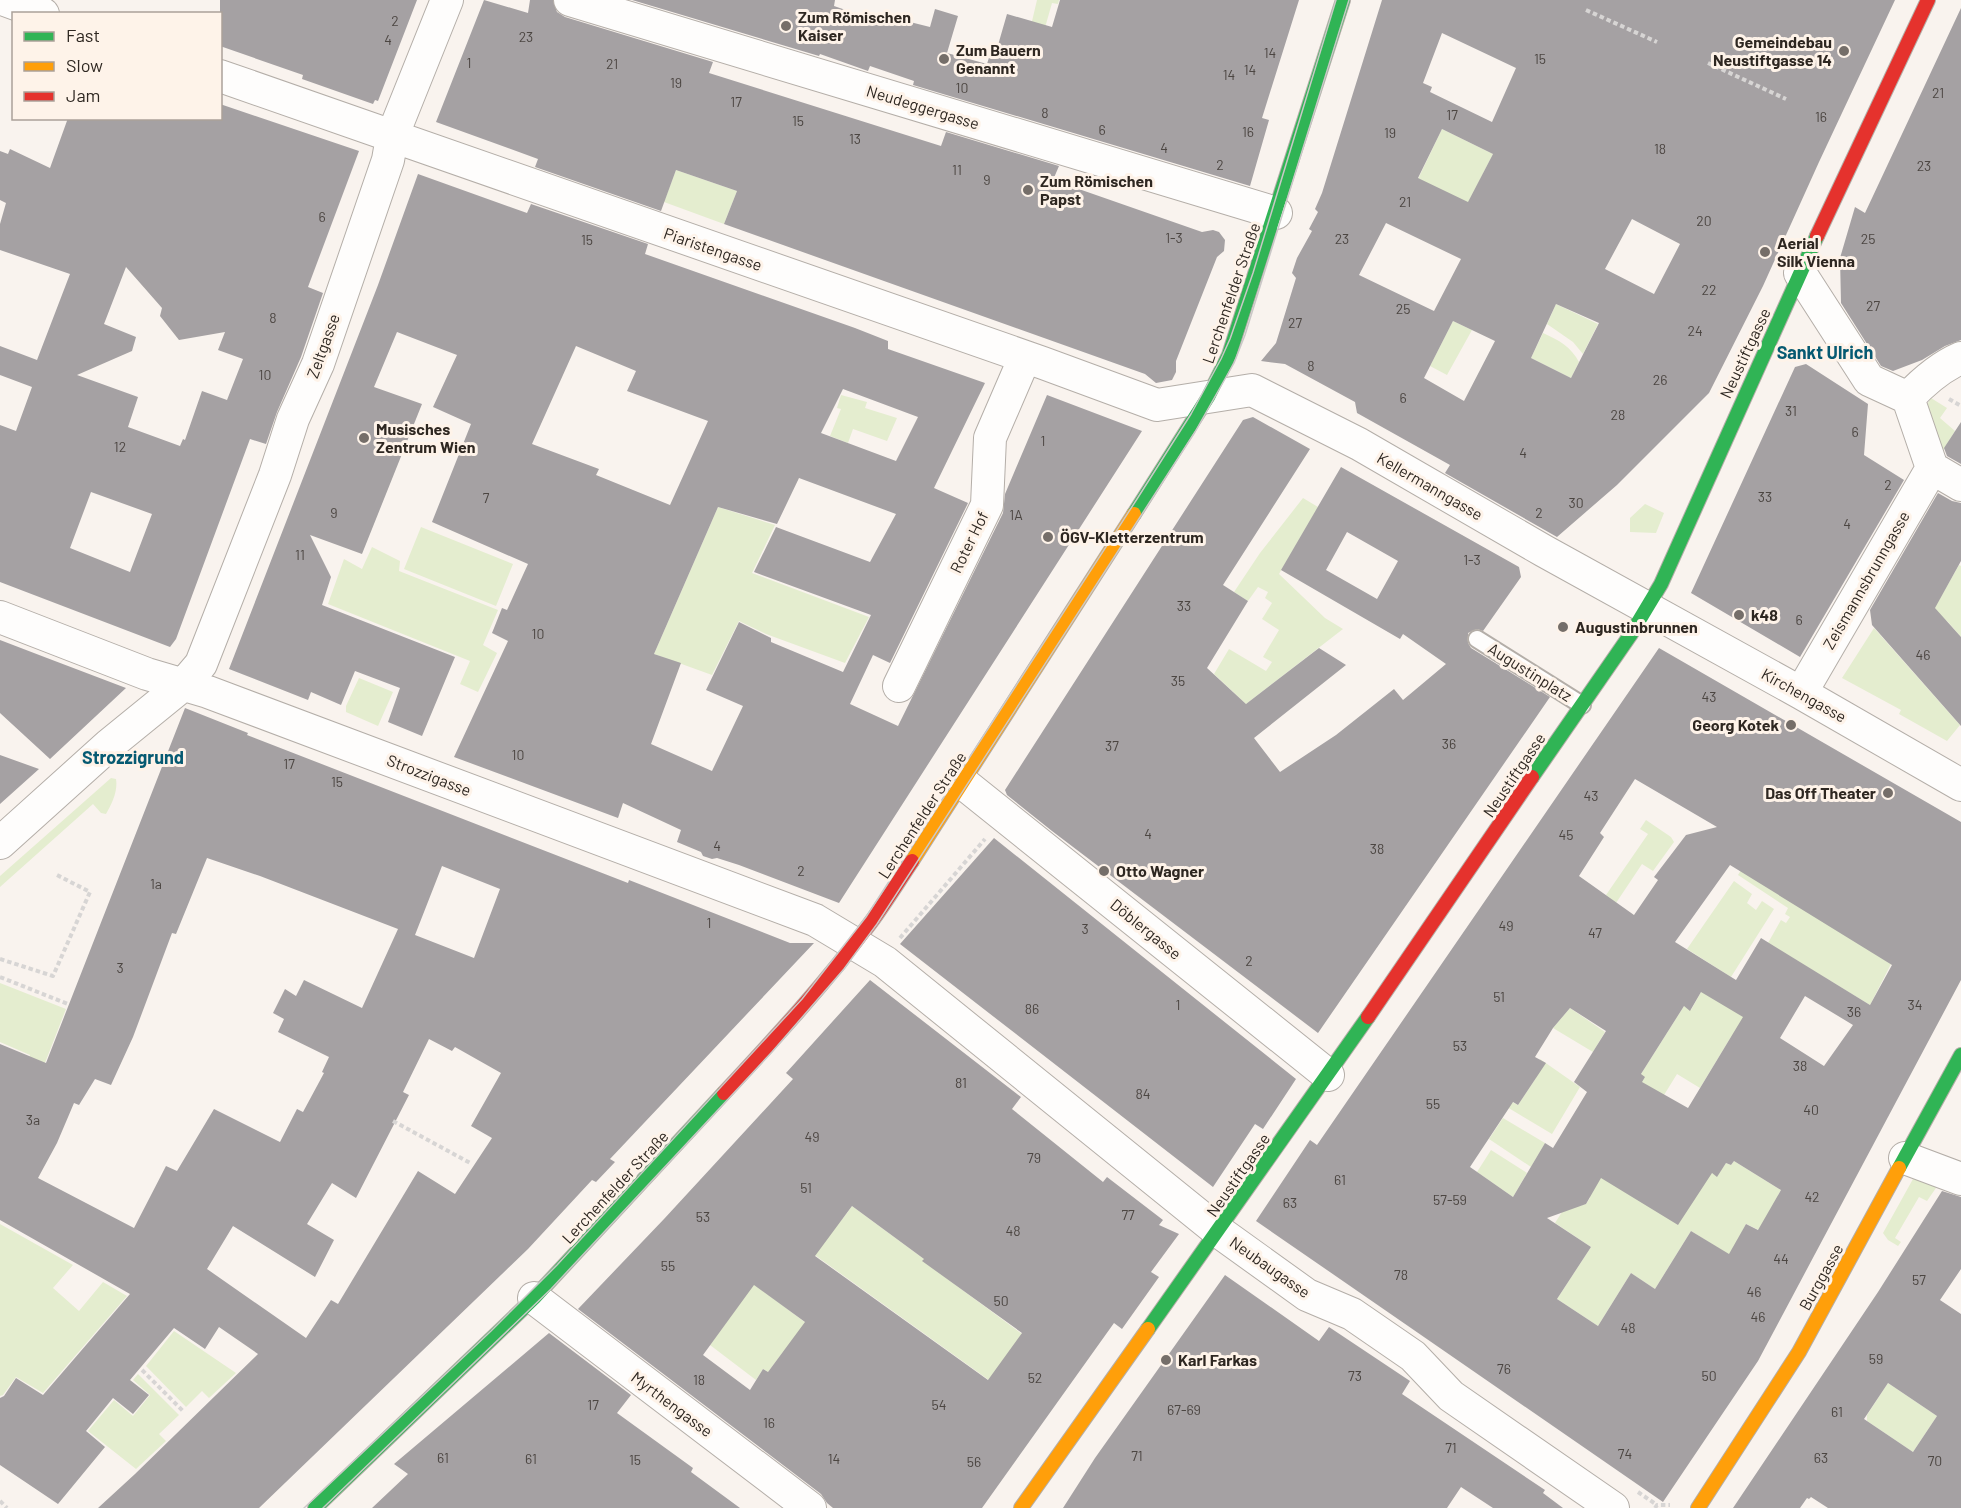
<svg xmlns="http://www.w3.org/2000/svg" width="1961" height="1508" viewBox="0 0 1961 1508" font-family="Barlow,sans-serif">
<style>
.green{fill:#e4edcf}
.building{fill:#a5a1a3;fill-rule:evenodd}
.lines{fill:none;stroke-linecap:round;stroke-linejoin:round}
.lane-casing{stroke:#b4aea8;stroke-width:20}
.street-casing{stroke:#b4aea8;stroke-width:34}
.fast-casing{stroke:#b4aea8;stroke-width:16}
.slow-casing{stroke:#b4aea8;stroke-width:16}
.jam-casing{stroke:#b4aea8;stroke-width:16}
.path{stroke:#d7d5d4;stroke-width:4;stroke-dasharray:4.5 3;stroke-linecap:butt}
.lane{stroke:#fefdfc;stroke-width:16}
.street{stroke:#fefdfc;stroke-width:32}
.fast{stroke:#30b455;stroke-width:14}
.slow{stroke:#ff9f0a;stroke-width:14}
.jam{stroke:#e5322d;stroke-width:14}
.tram{stroke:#cac8c7;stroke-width:1.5}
.poi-dot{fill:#756e69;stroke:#fef3e9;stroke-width:2}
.labels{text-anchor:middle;stroke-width:6;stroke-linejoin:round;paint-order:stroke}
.number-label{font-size:14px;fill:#4c4642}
.poi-label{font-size:16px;font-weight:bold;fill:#2e2721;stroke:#fef3e9;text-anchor:start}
.street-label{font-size:16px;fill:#2e2721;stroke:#fef3e9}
.neighbourhood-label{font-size:18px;font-weight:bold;fill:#065a72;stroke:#fef3e9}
</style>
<rect width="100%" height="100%" fill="#f9f3ee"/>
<path class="green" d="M1037,0H1059L1058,4L1052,3L1042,38L1029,34Z
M1442,129L1493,154L1468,203L1418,179Z
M676,170L737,191L724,224L664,202Z
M1556,304L1598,324L1583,354L1573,342L1547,324Z
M1453,321L1472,330L1447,375L1430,366Z
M1543,333C1559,340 1571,347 1579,362L1571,378L1531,358Z
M841,395L867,402L865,408L897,418L887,441L853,429L848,443L830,436L841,409L837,408Z
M1931,398L1947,408L1940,418L1955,431L1940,455L1925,408Z
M1303,498L1318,507L1279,574L1325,618L1343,629L1246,704L1214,674L1229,649L1266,671L1272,662L1263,657L1279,630L1262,619L1272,603L1265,598L1268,592L1258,587L1248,601L1234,592L1260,553Z
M1645,504L1664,513L1656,533L1630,532V518Z
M718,507L775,525L752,573L869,617L845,663L766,634L739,621L712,675L654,654Z
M421,527L513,564L496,606L404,569Z
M372,547L400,561L399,571L498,610L483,645L497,653L478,692L460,684L470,661L328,604L344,559L362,569Z
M1959,565L1961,566V637L1948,622L1936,613L1935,607Z
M1874,628L1960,725L1947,741L1899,714L1901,710L1842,678Z
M359,678L393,692L378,726L346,712V706Z
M111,778L116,779C118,791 112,804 106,814L101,813L93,804L0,887V876Z
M1646,820L1671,837L1674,842L1653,871L1642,864L1616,903L1606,895L1648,834L1640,829Z
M1741,870L1891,964L1870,1005L1768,943L1781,920L1786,923L1790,917L1785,914L1788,908L1738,875Z
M1734,881L1752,894L1747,903L1756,910L1762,901L1774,909L1731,977L1687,949Z
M0,983L66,1009L43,1068L28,1061L30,1055L0,1042Z
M1706,983L1757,1024L1731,1037L1700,1088L1677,1074L1643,1129L1641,1074L1684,1006L1691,1010Z
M1570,1008L1605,1032L1593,1052L1553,1028Z
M1540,1059L1580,1087L1552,1134L1507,1107L1510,1101L1518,1105L1536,1078L1531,1073Z
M1503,1118L1545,1143L1531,1167L1489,1139Z
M1491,1150L1527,1173L1513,1197L1477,1172Z
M1734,1161L1781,1190L1778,1195L1782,1198L1759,1230L1746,1224L1736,1243V1259L1691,1231L1655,1289L1631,1273L1598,1326L1557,1299L1591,1247L1555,1223L1569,1201L1579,1206L1586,1204L1590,1198L1588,1170L1712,1173L1717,1176L1726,1163L1731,1165Z
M1913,1179L1938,1185L1927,1201L1919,1197L1895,1238L1901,1242L1898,1246L1888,1240L1883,1233Z
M852,1206L924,1259L923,1261L1026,1337L993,1383L812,1253C825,1237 841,1223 852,1206Z
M0,1224L73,1265L53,1288L79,1311L103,1282L127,1296L43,1393L16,1377L3,1395L0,1396Z
M754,1284L806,1323L801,1366L783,1352L768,1372L763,1369L756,1380L710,1345Z
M174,1331L236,1373L209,1398L202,1391L186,1407L146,1366Z
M138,1374L179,1415L159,1434L166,1441L136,1469L88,1431L114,1400L133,1416L150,1395L133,1380Z
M1888,1383L1937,1416L1913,1452L1867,1421V1415Z"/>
<path class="building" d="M220,0H417L378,101L375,100L373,104L302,79L303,75L220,46Z
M484,0L528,13L530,0H553L557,12L565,17L713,62L709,73L941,146L946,132L1059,166L1053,180L1202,232L1213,230L1219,232L1225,240L1224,251L1217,257L1176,361V372L1172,380L1156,383L1145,374L724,224L737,191L676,170L661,211L535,167L538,159L436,122Z
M632,0H835L834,6L872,19L874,13L930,27L935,9L958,16L947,53L987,64L991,51L996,52L1007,14L1052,27L1060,0H1299L1262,118L1269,120L1250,186L913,85L914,81L870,66L868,71L820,54L819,56Z
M1382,0H1895L1819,162L1763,286L1709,393L1617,485L1557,537L1445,473L1450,465L1357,413L1355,402L1285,364L1261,361L1276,343L1296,278L1292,273L1297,258L1312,231L1309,229L1318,212L1315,209L1322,193ZM1442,33L1516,68L1492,122L1430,92L1432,87L1423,83ZM1442,129L1493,154L1468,202L1418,178ZM1632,219L1680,244L1654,294L1605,269ZM1386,223L1461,259L1434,311L1359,275ZM1556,304L1599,323L1571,378L1531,358ZM1453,321L1495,341L1464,401L1424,378Z
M1961,8V340L1945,346L1922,360L1893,371L1881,366L1841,303L1840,258L1855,207L1865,213Z
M220,104L359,151L308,287L323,293L301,357L277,412L266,444L250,439L176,639L170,647L0,582V425L16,431L32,387L0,375V346L37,360L70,274L0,250V224L6,203L0,200V151L8,154L10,149L50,168L68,118H220ZM126,267L162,308L160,316L179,340L225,332L218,350L243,359L227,400L202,391L185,440L183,439L180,446L128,427L138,397L77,375L132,351L136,337L104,324ZM91,492L152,514L130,572L70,548Z
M418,174L527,213L531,204L648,244L645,254L855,328L888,341V349L985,383L934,488L968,503L890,663L873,655L850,704L898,726L1003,513L1005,494L1047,395L1142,431L839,903L739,865L717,858L712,859L703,856L701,852L677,842L681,830L623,803L618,818L454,757L508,641L492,633L502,608L507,610L528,564L432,522L471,424L433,407L457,355L397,332L374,387L422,404L362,554L310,535L331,577L322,605L455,657L422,736L388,722L400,688L355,671L341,705L311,692L308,700L229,669L378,285ZM576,346L636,371L627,391L708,421L670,505L596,475L599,469L532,444ZM843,389L918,417L896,461L821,433ZM799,478L896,514L870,562L776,527L754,572L871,615L843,672L771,642V638L739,622L706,690L743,706L712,771L651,744L681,663L654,654L718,507L777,524Z
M1806,364L1868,404L1864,455L1904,480L1800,657L1691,593L1795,367Z
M1253,417L1310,449L1223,585L1248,601L1207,668L1246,704L1319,648L1346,665L1254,738L1280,772L1336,735L1394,689L1403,700L1446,664L1403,634L1400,639L1281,570L1341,467L1519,567L1521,577L1483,631L1477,629L1468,633V643L1471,648L1550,697L1318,1033L1052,831L1007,795L1005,790L1243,420ZM1347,532L1398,561L1377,599L1326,570Z
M1961,422V464L1947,456L1944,448Z
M1938,493L1952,501L1961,503V561L1935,608L1961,637V726L1872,625L1870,610Z
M0,640L47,658L126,688L50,759L0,713Z
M1659,648L1961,822V980L1758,1361L1663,1502L1256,1221L1310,1140L1317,1145ZM1635,779L1717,827L1686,835L1654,877L1658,880L1634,915L1579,876L1604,837L1600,833ZM1730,865L1892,965L1870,1005L1761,938L1736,980L1675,942ZM1701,992L1743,1017L1688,1108L1642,1082L1645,1077L1641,1074L1684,1006L1690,1011ZM1805,996L1853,1025L1824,1066L1780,1038ZM1570,1008L1606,1031L1574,1082L1587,1092L1553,1148L1545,1143L1513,1197L1470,1167L1513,1102L1518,1105L1546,1063L1535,1057L1553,1028ZM1734,1161L1781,1190L1758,1230L1746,1224L1729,1254L1691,1231L1655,1289L1631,1273L1598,1326L1557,1299L1591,1247L1547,1218L1586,1204L1601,1178L1678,1225L1712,1173L1717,1177L1726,1163L1731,1165Z
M185,708L248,733L247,735L628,883L629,880L790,943H814L610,1159L615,1162L596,1182L592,1180L528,1249L259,1508H98L135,1474L258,1354L219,1327L205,1349L174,1328L130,1380L149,1395L133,1414L113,1398L86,1431L105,1447L58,1504L0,1465V1398L4,1396L16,1378L43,1395L130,1294L0,1220V1044L46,1063ZM207,858L260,876L398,929L362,1008L304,980L296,996L285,989L273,1013L284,1019L278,1032L329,1057L322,1072L324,1073L303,1112L297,1109L280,1142L214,1109L177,1171L166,1166L134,1228L38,1178L57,1143L74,1103L79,1105L95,1079L111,1085L133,1037L172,933L176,934ZM442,866L500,889L474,958L415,935ZM429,1039L452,1051L455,1047L501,1073L471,1126L492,1138L455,1194L418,1171L338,1304L331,1300L306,1338L207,1269L233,1226L315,1277L334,1240L307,1224L332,1183L356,1198L409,1095L403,1092Z
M0,755L39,769L0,804Z
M994,838L1296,1079L1263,1129L1255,1124L1213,1187L900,944Z
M870,980L1021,1097L1012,1109L1103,1182L1107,1177L1163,1220L1159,1225L1179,1234L1151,1272L1159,1277L1122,1329L1114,1323L982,1508H833L827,1503L821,1494L578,1309L664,1219L793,1079L786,1073ZM852,1206L924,1259L922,1261L1022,1333L988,1380L815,1256ZM754,1285L805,1322L768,1372L763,1369L750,1390L703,1355Z
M1942,1191L1961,1197V1269L1940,1300L1961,1314V1508H1828L1811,1497L1809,1499L1807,1498L1800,1508H1733L1878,1292ZM1888,1383L1937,1416L1913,1452L1864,1419Z
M1225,1275L1319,1341L1329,1327L1410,1381L1402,1394L1545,1490L1543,1493L1563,1508H1493L1461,1487L1447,1508H1063L1095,1458Z
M549,1333L631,1395L617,1413L693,1468L691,1472L740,1508H372L408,1474L394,1464Z"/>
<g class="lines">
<defs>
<path id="lane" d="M1477,639L1582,705"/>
<path id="street" d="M5,0L43,14
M570,0L1276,213
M220,76L1043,363L1157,405L1252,390L1359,444L1544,551L1801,693L1961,785
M1800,273L1869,380L1908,398C1924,381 1940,367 1961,358
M1908,398L1932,468L1961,485
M0,617L147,674L208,692L815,920L885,962L1218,1231L1307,1295L1352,1314L1413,1356L1451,1396L1613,1508
M899,686L987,505L990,438L1025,357
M1801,693L1932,468
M963,783L1328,1075
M0,843L109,745L184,684L201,664L275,475L293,419L318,364L388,160L392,137L447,0
M1905,1158L1961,1179
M534,1298L810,1508"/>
<path id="fast" d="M1134,514L1208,397L1229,355L1343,0
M1532,777L1631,634L1661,584L1817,236
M1899,1168L1961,1055
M1148,1329L1368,1017
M315,1508L534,1298L724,1093"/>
<path id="slow" d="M912,861L1134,514
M1021,1508L1148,1329
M1698,1508L1799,1352L1899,1168"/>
<path id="jam" d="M1817,236L1928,0
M1368,1017L1532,777
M724,1093C775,1038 826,983 871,922C885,903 898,882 912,861"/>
</defs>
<use href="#lane" class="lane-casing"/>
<use href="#street" class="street-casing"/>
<use href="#fast" class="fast-casing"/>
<use href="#slow" class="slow-casing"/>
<use href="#jam" class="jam-casing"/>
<path class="path" d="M1586,10L1657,42
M1708,63L1786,99
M1949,399L1961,406
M900,938L985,839
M0,959L53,976L90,892L55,874
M0,977L68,1004
M393,1121L472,1164
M142,1370L183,1411
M1638,1492L1657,1505
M0,1501L7,1508
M1655,1508L1657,1505H1670"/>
<use href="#lane" class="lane"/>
<use href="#street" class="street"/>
<use href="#fast" class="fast"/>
<use href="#slow" class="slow"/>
<use href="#jam" class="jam"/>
<path class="tram" d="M304,1508L491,1331L557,1265L802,999L866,917L1137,499L1191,414L1221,359L1230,339L1253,273L1336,0
M323,1508L551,1289L772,1052L844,969L877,924L1195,432L1234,363L1245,335L1349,0"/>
</g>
<g class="poi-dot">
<circle cx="786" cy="26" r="6"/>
<circle cx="1844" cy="51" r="6"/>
<circle cx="944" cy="59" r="6"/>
<circle cx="1028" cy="190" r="6"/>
<circle cx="1765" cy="252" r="6"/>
<circle cx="364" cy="438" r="6"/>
<circle cx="1048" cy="537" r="6"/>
<circle cx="1739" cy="615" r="6"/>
<circle cx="1563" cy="627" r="6"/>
<circle cx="1791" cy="725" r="6"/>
<circle cx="1888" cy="793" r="6"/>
<circle cx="1104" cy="871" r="6"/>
<circle cx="1166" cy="1360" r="6"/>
</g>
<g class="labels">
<g class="number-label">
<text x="395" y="26">2</text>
<text x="526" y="42">23</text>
<text x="388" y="45">4</text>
<text x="1270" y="58">14</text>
<text x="1540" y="64">15</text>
<text x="469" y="68">1</text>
<text x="612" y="69">21</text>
<text x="1250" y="75">14</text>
<text x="1229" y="80">14</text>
<text x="676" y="88">19</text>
<text x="962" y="93">10</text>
<text x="1938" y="98">21</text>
<text x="736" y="107">17</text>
<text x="1045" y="118">8</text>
<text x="1452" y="120">17</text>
<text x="1821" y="122">16</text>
<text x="798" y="126">15</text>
<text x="1102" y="135">6</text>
<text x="1248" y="137">16</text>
<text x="1390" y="138">19</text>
<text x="855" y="144">13</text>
<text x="1164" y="153">4</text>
<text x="1660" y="154">18</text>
<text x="1220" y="170">2</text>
<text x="1924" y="171">23</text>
<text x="957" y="175">11</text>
<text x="987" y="185">9</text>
<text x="1405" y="207">21</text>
<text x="322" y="222">6</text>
<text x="1704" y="226">20</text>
<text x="1174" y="243">1-3</text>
<text x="1342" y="244">23</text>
<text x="1868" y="244">25</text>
<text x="587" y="245">15</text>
<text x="1709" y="295">22</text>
<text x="1873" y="311">27</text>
<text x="1403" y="314">25</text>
<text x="273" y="323">8</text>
<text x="1295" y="328">27</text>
<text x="1695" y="336">24</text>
<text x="1311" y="371">8</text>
<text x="265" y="380">10</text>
<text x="1660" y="385">26</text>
<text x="1403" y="403">6</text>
<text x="1791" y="416">31</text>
<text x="1618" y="420">28</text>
<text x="1855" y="437">6</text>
<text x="1043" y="446">1</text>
<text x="120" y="452">12</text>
<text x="1523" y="458">4</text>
<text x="1888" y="490">2</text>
<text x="1765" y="502">33</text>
<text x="486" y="503">7</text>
<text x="1576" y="508">30</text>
<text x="334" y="518">9</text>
<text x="1539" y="518">2</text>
<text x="1016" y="520">1A</text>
<text x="1847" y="529">4</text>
<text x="300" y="560">11</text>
<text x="1472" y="565">1-3</text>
<text x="1184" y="611">33</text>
<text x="1799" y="625">6</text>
<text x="538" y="639">10</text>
<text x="1923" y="660">46</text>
<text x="1178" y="686">35</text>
<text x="1709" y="702">43</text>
<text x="1449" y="749">36</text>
<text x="1112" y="751">37</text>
<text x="518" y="760">10</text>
<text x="289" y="769">17</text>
<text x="337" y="787">15</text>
<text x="1591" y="801">43</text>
<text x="1148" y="839">4</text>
<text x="1566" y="840">45</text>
<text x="717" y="851">4</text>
<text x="1377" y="854">38</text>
<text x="801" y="876">2</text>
<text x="156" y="889">1a</text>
<text x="709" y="928">1</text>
<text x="1506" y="931">49</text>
<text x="1085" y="934">3</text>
<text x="1595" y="938">47</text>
<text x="1249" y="966">2</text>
<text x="120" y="973">3</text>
<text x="1499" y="1002">51</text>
<text x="1178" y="1010">1</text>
<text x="1915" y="1010">34</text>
<text x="1032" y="1014">86</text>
<text x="1854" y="1017">36</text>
<text x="1460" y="1051">53</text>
<text x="1800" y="1071">38</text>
<text x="961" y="1088">81</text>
<text x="1143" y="1099">84</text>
<text x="1433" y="1109">55</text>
<text x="1811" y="1115">40</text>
<text x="33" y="1125">3a</text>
<text x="812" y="1142">49</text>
<text x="1034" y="1163">79</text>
<text x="1340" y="1185">61</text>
<text x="806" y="1193">51</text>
<text x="1812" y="1202">42</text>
<text x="1450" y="1205">57-59</text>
<text x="1290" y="1208">63</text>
<text x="1128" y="1220">77</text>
<text x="703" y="1222">53</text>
<text x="1013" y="1236">48</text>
<text x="1781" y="1264">44</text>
<text x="668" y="1271">55</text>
<text x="1401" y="1280">78</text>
<text x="1919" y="1285">57</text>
<text x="1754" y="1297">46</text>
<text x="1001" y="1306">50</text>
<text x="1758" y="1322">46</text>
<text x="1628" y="1333">48</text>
<text x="1876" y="1364">59</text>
<text x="1504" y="1374">76</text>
<text x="1355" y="1381">73</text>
<text x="1709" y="1381">50</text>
<text x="1035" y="1383">52</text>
<text x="699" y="1385">18</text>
<text x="593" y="1410">17</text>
<text x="939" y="1410">54</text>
<text x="1184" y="1415">67-69</text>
<text x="1837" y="1417">61</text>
<text x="769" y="1428">16</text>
<text x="1451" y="1453">71</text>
<text x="1625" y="1459">74</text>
<text x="1137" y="1461">71</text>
<text x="443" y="1463">61</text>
<text x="1821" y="1463">63</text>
<text x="531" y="1464">61</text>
<text x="834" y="1464">14</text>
<text x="635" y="1465">15</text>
<text x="1935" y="1466">70</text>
<text x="974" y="1467">56</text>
</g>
<g class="poi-label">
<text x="798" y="23">Zum Römischen<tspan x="798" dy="18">Kaiser</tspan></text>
<text x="1832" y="48" text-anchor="end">Gemeindebau<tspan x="1832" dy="18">Neustiftgasse 14</tspan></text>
<text x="956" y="56">Zum Bauern<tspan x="956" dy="18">Genannt</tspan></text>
<text x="1040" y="187">Zum Römischen<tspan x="1040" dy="18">Papst</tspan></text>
<text x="1777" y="249">Aerial<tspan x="1777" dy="18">Silk Vienna</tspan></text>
<text x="376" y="435">Musisches<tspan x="376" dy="18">Zentrum Wien</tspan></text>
<text x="1060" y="543">ÖGV-Kletterzentrum</text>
<text x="1751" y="621">k48</text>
<text x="1575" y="633">Augustinbrunnen</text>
<text x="1779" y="731" text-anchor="end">Georg Kotek</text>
<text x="1876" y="799" text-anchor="end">Das Off Theater</text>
<text x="1116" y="877">Otto Wagner</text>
<text x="1178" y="1366">Karl Farkas</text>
</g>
<g class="street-label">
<text transform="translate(923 107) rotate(17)" y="6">Neudeggergasse</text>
<text transform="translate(713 249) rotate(19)" y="6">Piaristengasse</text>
<text transform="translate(1231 293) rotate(-71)" y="6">Lerchenfelder Straße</text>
<text transform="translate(323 346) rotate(-70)" y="6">Zeltgasse</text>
<text transform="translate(1745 353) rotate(-65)" y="6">Neustiftgasse</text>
<text transform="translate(1430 486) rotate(30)" y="6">Kellermanngasse</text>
<text transform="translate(969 542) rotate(-64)" y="6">Roter Hof</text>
<text transform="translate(1866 580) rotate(-60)" y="6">Zeismannsbrunngasse</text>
<text transform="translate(1530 672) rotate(32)" y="6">Augustinplatz</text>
<text transform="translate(1804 695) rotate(29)" y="6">Kirchengasse</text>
<text transform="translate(429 775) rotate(21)" y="6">Strozzigasse</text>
<text transform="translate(1514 775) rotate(-56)" y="6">Neustiftgasse</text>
<text transform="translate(922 815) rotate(-57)" y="6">Lerchenfelder Straße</text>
<text transform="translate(1146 929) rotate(39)" y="6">Döblergasse</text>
<text transform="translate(1238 1175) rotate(-55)" y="6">Neustiftgasse</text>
<text transform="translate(615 1187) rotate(-47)" y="6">Lerchenfelder Straße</text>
<text transform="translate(1270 1267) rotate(35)" y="6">Neubaugasse</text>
<text transform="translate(1821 1277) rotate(-61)" y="6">Burggasse</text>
<text transform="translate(672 1404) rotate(37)" y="6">Myrthengasse</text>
</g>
<g class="neighbourhood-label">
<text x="1825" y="359">Sankt Ulrich</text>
<text x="133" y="764">Strozzigrund</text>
</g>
</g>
<rect x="12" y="12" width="210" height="108" fill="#fef3e9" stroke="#aba199" stroke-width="1.5"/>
<rect x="24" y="32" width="30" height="9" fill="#30b455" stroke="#aba199" stroke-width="1.5"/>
<text x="66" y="42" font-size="18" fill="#2e2721">Fast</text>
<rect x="24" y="62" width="30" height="9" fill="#ff9f0a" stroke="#aba199" stroke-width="1.5"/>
<text x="66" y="72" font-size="18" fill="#2e2721">Slow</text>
<rect x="24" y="92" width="30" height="9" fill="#e5322d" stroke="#aba199" stroke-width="1.5"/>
<text x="66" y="102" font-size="18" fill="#2e2721">Jam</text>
</svg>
